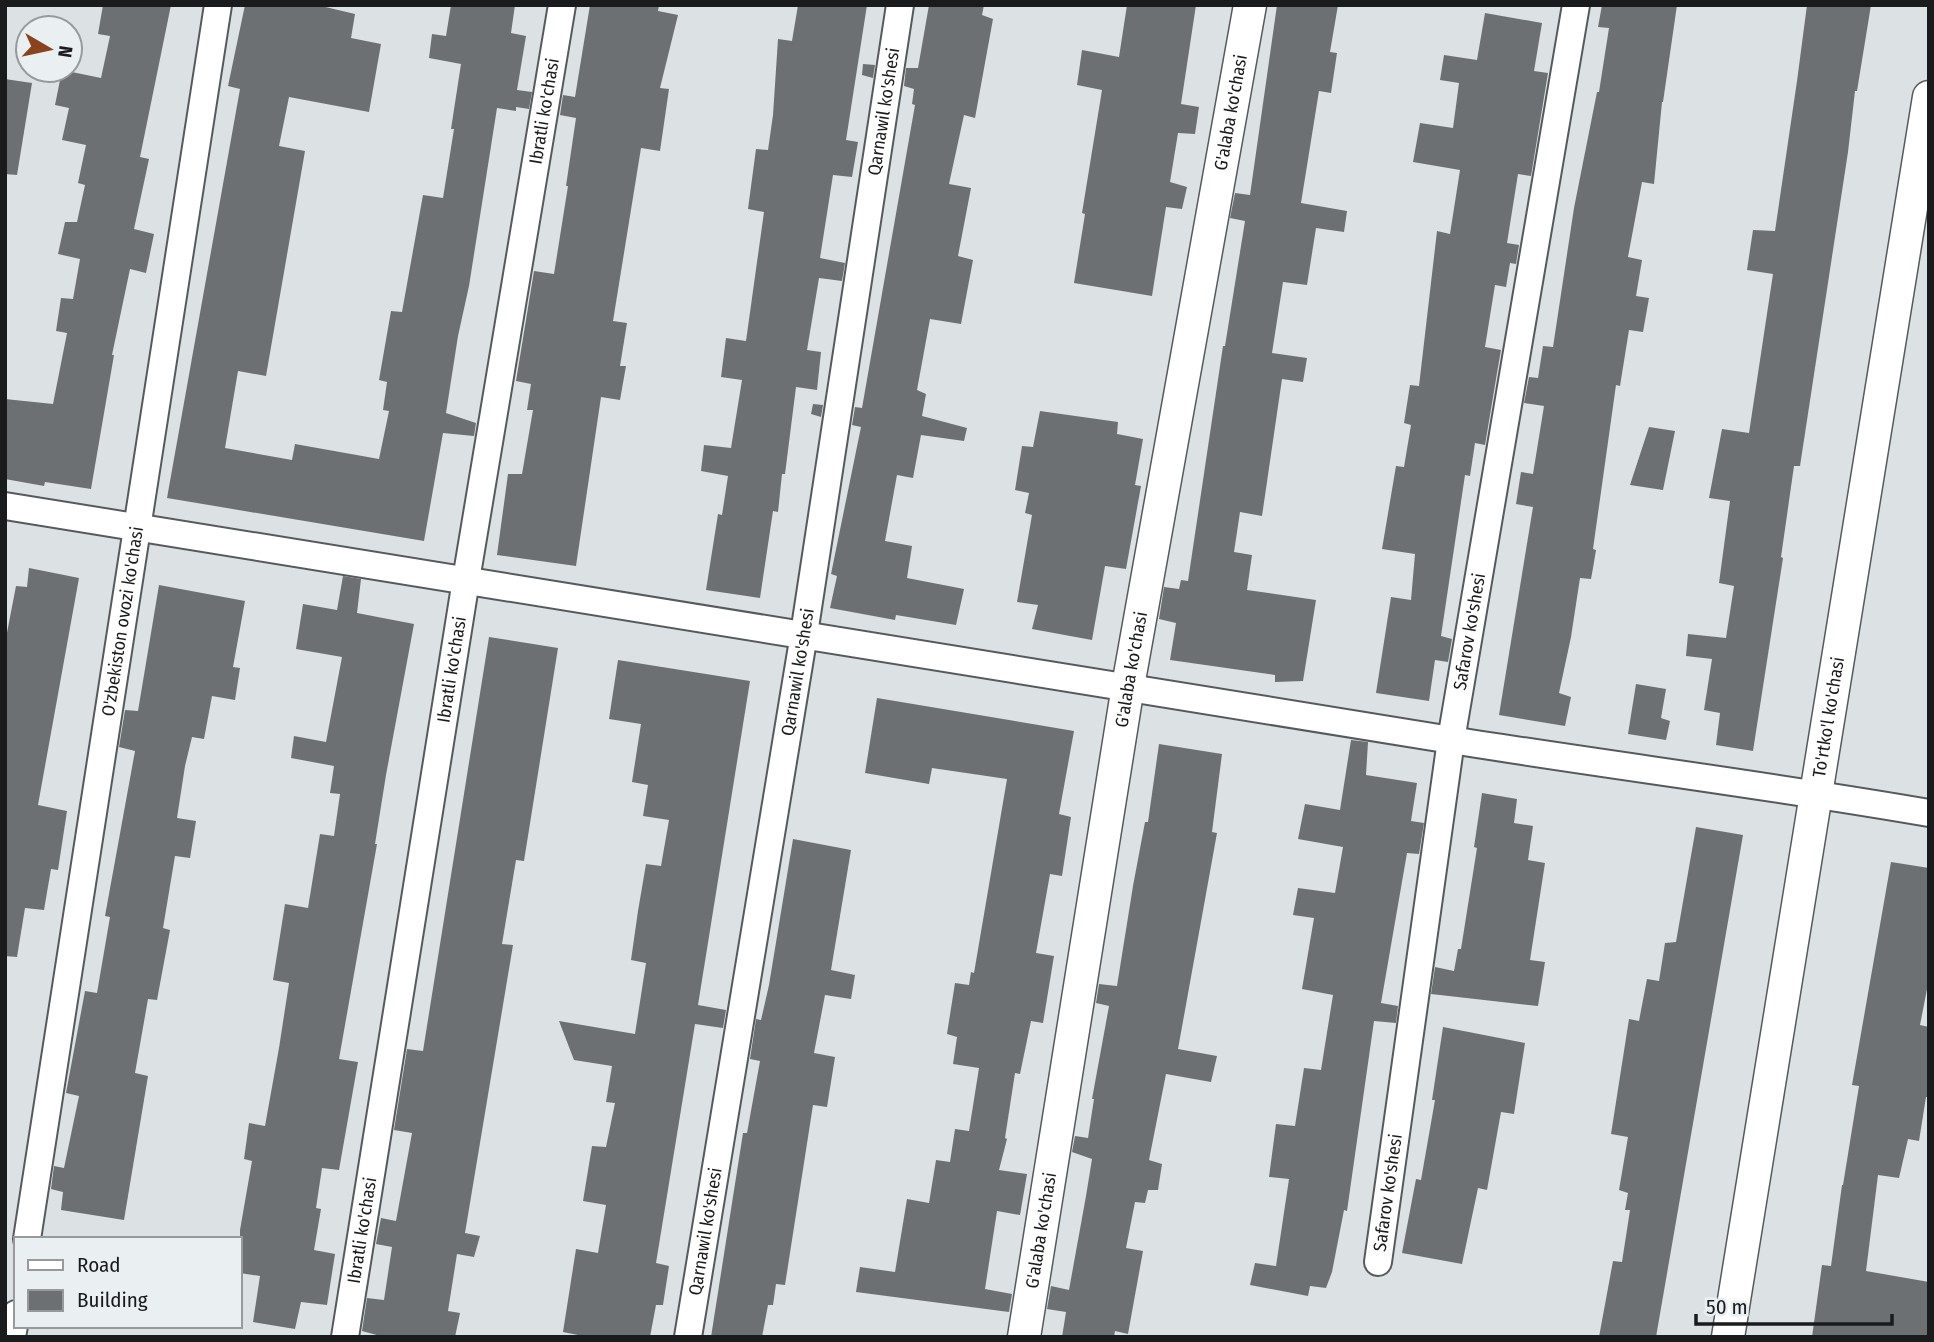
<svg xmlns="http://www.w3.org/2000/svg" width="1934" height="1342" viewBox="0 0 1934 1342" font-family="'Fira Sans Condensed',sans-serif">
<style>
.building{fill:#6c7073}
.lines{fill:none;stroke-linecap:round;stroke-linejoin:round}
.minor-casing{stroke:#565a5c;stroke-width:30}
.tertiary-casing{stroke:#565a5c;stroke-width:35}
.minor{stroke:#fff;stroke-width:26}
.tertiary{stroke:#fff;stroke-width:32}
.labels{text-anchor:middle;stroke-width:5;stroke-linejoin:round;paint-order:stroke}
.street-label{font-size:18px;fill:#191b1c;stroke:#eaeff1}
</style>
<rect width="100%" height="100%" fill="#dce2e4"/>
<path class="building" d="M103,5H171L140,157L149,159L134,229L154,234L146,273L130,269L112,355H114L91,489L45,482L44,486L5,479V399L53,404L67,333L56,331L61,298L73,299L80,259L58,254L65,222H77L85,185L78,183L86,145L62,140L69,108L55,105L62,70L101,78L110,36L98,34Z
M245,5H317L355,14L351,38L381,44L369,112L289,97L279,146L305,151L266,376L238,371L225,448L292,460L295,444L379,459L389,411L383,410L387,382L379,380L391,311L402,312L423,195L443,198L454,129H451L461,64L429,58L432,34L446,36L451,5H515L511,33L526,36L517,90L532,92L529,109L516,107V111L497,108L469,286L458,336L446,413L476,423L474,436L443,433L424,541L167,498L240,89L228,86Z
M590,5H659L658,11L678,15L660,88L669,89L660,151L641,148L613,321L627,323L620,366H626L620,400L601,397L576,566L497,555L508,474H522L533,410H527L531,384L516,381L534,271L554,274L568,186H566L576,118L560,115L563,95L575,97Z
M798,5H867L846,140L858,142L852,177L833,175L820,258L845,263L842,281L819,278L807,350L821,352L817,390L796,387L785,474H782L778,512L773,511L760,598L706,590L718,514L722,515L728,476L701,471L704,445L731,448L742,380L721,377L726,338L746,341L764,212L748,209L756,149L768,150L773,115L778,39L792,41Z
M929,5H984L982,15L993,19L975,118L964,115L949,184L971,188L958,256L973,260L961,324L930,319L917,390L926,394L922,416L967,428L964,441L921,435L913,478L897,475L885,541L912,546L907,578L964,589L956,625L896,615L895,620L830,608L837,576L831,574L861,427L852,425L855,407L862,408L915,105L912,104L914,89L904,86L906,68H918Z
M1127,5H1196L1181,104L1199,107L1195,134L1178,133L1170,182L1187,187L1182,209L1166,207L1152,296L1074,283L1085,214L1082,213L1102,90L1077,85L1082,50L1119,57Z
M1277,5H1338L1330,52L1337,53L1331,93L1319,91L1301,203L1347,211L1344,232L1316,228L1307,285L1283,282L1272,353L1307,358L1303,382L1282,379L1262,516L1240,512L1234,552L1252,555L1247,590L1316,600L1303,681L1275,682V675L1170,660L1176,623L1159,619L1164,587L1179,589L1181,580L1188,581L1223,346H1225L1245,221L1230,218L1235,193L1250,195Z
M1602,5H1677L1663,102H1662L1654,184L1642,182L1628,257L1642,260L1636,296L1649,298L1643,332L1629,330L1620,386L1616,385L1593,549L1596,550L1593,568L1591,579L1580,578L1571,637L1559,693L1571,697L1565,726L1499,715L1533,507L1516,504L1521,472L1533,474L1544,406L1524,403L1529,377L1538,378L1543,346L1553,347L1574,208L1597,92H1599L1609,28L1598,27Z
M1807,5H1871L1857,91H1855L1848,152L1800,466H1794L1781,557L1783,558L1753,751L1716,745L1720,713L1704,710L1712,659L1686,656L1688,634L1726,638L1734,586L1719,583L1730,501L1709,498L1722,429L1749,433L1773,274L1747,270L1753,230L1775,231L1797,81Z
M1485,13L1542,23L1534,71L1548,73L1531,176L1518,174L1507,243L1519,245L1516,264L1510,263L1506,287L1495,285L1485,347L1501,350L1497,373L1485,445L1475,443L1470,476L1465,475L1441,636L1452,639L1448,662L1435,660L1429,701L1376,693L1391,597L1411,600L1415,554L1382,549L1396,466L1404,467L1411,425L1404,423L1410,385L1419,386L1437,231L1450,234L1460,170L1413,162L1420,123L1453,128L1459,83L1440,80L1444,55L1477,60Z
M863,64L875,65L873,78L862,75Z
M5,79L32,83L17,175L5,174Z
M813,404L823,405L821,417L811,414Z
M1040,411L1118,422L1117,434L1143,439L1135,485L1141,486L1126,569L1105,566L1092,640L1032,629L1038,605L1017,602L1032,515L1025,513L1029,493L1015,490L1022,446L1033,447Z
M1649,427L1675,431L1663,490L1630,485Z
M29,568L79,578L38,805L67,811L58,870L51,869L44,910L25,908L17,957L5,956V643L16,586L27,587Z
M343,576L361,579L357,613L414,624L386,775L375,844H377L339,1059L358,1062L339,1170L322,1168L316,1208L321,1209L314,1250L335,1254L327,1305L301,1302L295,1329L253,1322L260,1276L240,1273V1230L252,1161L244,1159L249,1123L265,1126L279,1048L289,983L273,980L285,904L308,908L320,834L334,836L340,794L330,793L334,766L291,758L294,736L326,742L342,657L296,649L303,604L337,610Z
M159,585L245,601L233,667L240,668L235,700L212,696L204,739L192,737L185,766L177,818L196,821L190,858L175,856L163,928L170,930L157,1000L148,999L135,1073L148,1076L124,1220L61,1210L63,1192L51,1189L54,1166L64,1168L79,1096L66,1093L85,991L97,993L110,917L105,916L135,751L119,747L125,710L138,711Z
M489,637L558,648L524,861L516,860L502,944L513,945L465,1233L480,1236L474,1257L457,1254L448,1311L460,1313L455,1337H384L362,1331L367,1298L384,1300L392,1247L376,1244L381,1218L396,1221L412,1133L394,1130L407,1049L423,1051Z
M618,660L750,681L698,1005L726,1010L723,1028L695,1024L656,1263L669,1266L663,1305H656L650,1337H578V1335L563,1332L576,1249L598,1253L606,1205L583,1201L592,1146L606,1147L615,1103L606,1102L612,1066L574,1060L559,1021L635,1034L646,963L631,960L638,911L646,864L661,866L669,820L643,816L648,785L632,782L641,724L609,719Z
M1636,684L1666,689L1661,718L1670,721L1666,740L1628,734Z
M877,698L1074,731L1059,814L1071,817L1062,876L1050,874L1036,953L1054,956L1043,1023L1031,1021L1020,1074L1015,1073L1005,1138L1007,1139L999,1170L1027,1174L1020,1215L997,1211L985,1289L1012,1294L1009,1312L856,1292L860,1267L895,1272L907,1199L929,1203L936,1160L950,1162L955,1129L969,1131L979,1068L953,1064L957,1037L947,1034L955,983L969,985L971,972L974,973L1007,779L932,768L929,784L865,773Z
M1351,740L1368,742L1366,775L1417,783L1411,821L1424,823L1419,854L1407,853L1381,1003L1398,1006L1396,1023L1374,1021L1347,1211L1344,1210L1332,1272L1326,1288L1310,1286L1308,1296L1250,1285L1255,1263L1276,1266L1289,1179L1269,1177L1276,1124L1295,1126L1304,1068L1321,1070L1333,995L1302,989L1314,918L1293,915L1298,888L1335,893L1343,847L1298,839L1305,804L1340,810Z
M1159,744L1222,754L1212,832L1217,833L1178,1049L1217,1056L1211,1082L1166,1074L1149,1160L1162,1164L1158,1190H1148L1145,1203L1135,1202L1126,1248L1143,1251L1128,1334L1115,1331L1114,1337H1062L1066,1312L1047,1309L1051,1286L1069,1290L1086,1196L1092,1159L1072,1152L1075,1136L1088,1138L1094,1099H1092L1109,1006L1096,1003L1099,984L1117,986L1133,886L1145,822H1148Z
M1482,793L1517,799L1514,823L1533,826L1528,860L1545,863L1530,960L1545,962L1538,1006L1431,994L1435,967L1454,971L1458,949H1461L1477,848L1474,847Z
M1696,827L1743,835L1656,1337H1599L1613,1261L1622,1262L1630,1210H1625L1628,1193L1619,1190L1628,1137L1611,1134L1629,1019L1639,1021L1647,979L1659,981L1665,943L1676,942Z
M793,839L851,850L831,970L855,975L851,999L825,995L814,1053L835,1057L827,1107L813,1105L785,1285L776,1284L773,1305H768L762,1337H711L743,1133H747L760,1061L750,1059L756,1019L761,1020L769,985Z
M1891,862L1929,868V979L1920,1025L1929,1027V1097H1926L1919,1141L1908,1139L1899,1178L1878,1175L1866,1271L1929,1282V1337H1812L1822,1265L1831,1266L1842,1185H1843L1859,1086L1852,1085Z
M1443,1027L1525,1043L1514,1114L1501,1112L1487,1190L1478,1188L1462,1264L1402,1253L1416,1179L1421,1180L1435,1100H1432Z"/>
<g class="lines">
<defs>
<g id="minor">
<path d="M5,506C485,583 965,661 1445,739C1606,765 1768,785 1929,813"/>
<path id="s1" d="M27,1239L218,5"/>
<path id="s2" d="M1378,1262L1451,740L1576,5"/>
<path d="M12,1337L16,1314"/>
<path id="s3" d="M345,1337L466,580L562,5"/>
<path id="s4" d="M688,1337L804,634L900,5"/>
</g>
<g id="tertiary">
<path id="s5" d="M1024,1337L1128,686L1250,5"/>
<path id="s6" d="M1728,1337L1929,97"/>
</g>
</defs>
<use href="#minor" class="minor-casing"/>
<use href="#tertiary" class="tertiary-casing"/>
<use href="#minor" class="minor"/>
<use href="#tertiary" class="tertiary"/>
</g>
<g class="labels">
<g class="street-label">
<text dy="6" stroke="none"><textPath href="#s3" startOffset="1242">Ibratli ko'chasi</textPath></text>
<text dy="6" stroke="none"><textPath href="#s4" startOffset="1241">Qarnawil ko'shesi</textPath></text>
<text dy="6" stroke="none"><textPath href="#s5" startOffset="1242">G'alaba ko'chasi</textPath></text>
<text dy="6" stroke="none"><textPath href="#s1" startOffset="625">O'zbekiston ovozi ko'chasi</textPath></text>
<text dy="6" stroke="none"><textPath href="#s2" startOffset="637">Safarov ko'shesi</textPath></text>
<text dy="6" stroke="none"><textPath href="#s5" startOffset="676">G'alaba ko'chasi</textPath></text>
<text dy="6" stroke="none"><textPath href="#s3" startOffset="676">Ibratli ko'chasi</textPath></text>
<text dy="6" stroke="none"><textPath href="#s4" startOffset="674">Qarnawil ko'shesi</textPath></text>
<text dy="6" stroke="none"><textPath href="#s6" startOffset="628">To'rtko'l ko'chasi</textPath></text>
<text dy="6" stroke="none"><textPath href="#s2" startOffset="70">Safarov ko'shesi</textPath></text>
<text dy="6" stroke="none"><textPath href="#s5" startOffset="108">G'alaba ko'chasi</textPath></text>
<text dy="6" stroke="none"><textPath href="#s3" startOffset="108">Ibratli ko'chasi</textPath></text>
<text dy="6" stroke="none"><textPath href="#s4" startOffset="107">Qarnawil ko'shesi</textPath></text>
</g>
</g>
<rect width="1934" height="1342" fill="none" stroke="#191b1c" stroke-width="14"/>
<rect x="14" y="1237" width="228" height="91" fill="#eaeff1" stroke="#969a9c" stroke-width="2"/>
<rect x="28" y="1260" width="35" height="10" fill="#ffffff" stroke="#969a9c" stroke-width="2"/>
<text x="77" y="1272" font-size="21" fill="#191b1c">Road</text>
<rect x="28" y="1290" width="35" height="21" fill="#6c7073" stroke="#969a9c" stroke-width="2"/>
<text x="77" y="1307" font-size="21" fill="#191b1c">Building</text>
<g transform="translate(49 49) rotate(99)"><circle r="33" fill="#eaeff1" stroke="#969a9c" stroke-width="2"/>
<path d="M0-5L12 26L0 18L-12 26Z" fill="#89441d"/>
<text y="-10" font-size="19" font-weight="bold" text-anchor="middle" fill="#191b1c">N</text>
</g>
<path d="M1696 1314v10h196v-10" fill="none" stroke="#191b1c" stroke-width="3.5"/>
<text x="1706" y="1314" font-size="21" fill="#191b1c" stroke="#eaeff1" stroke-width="5" paint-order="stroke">50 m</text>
</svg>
